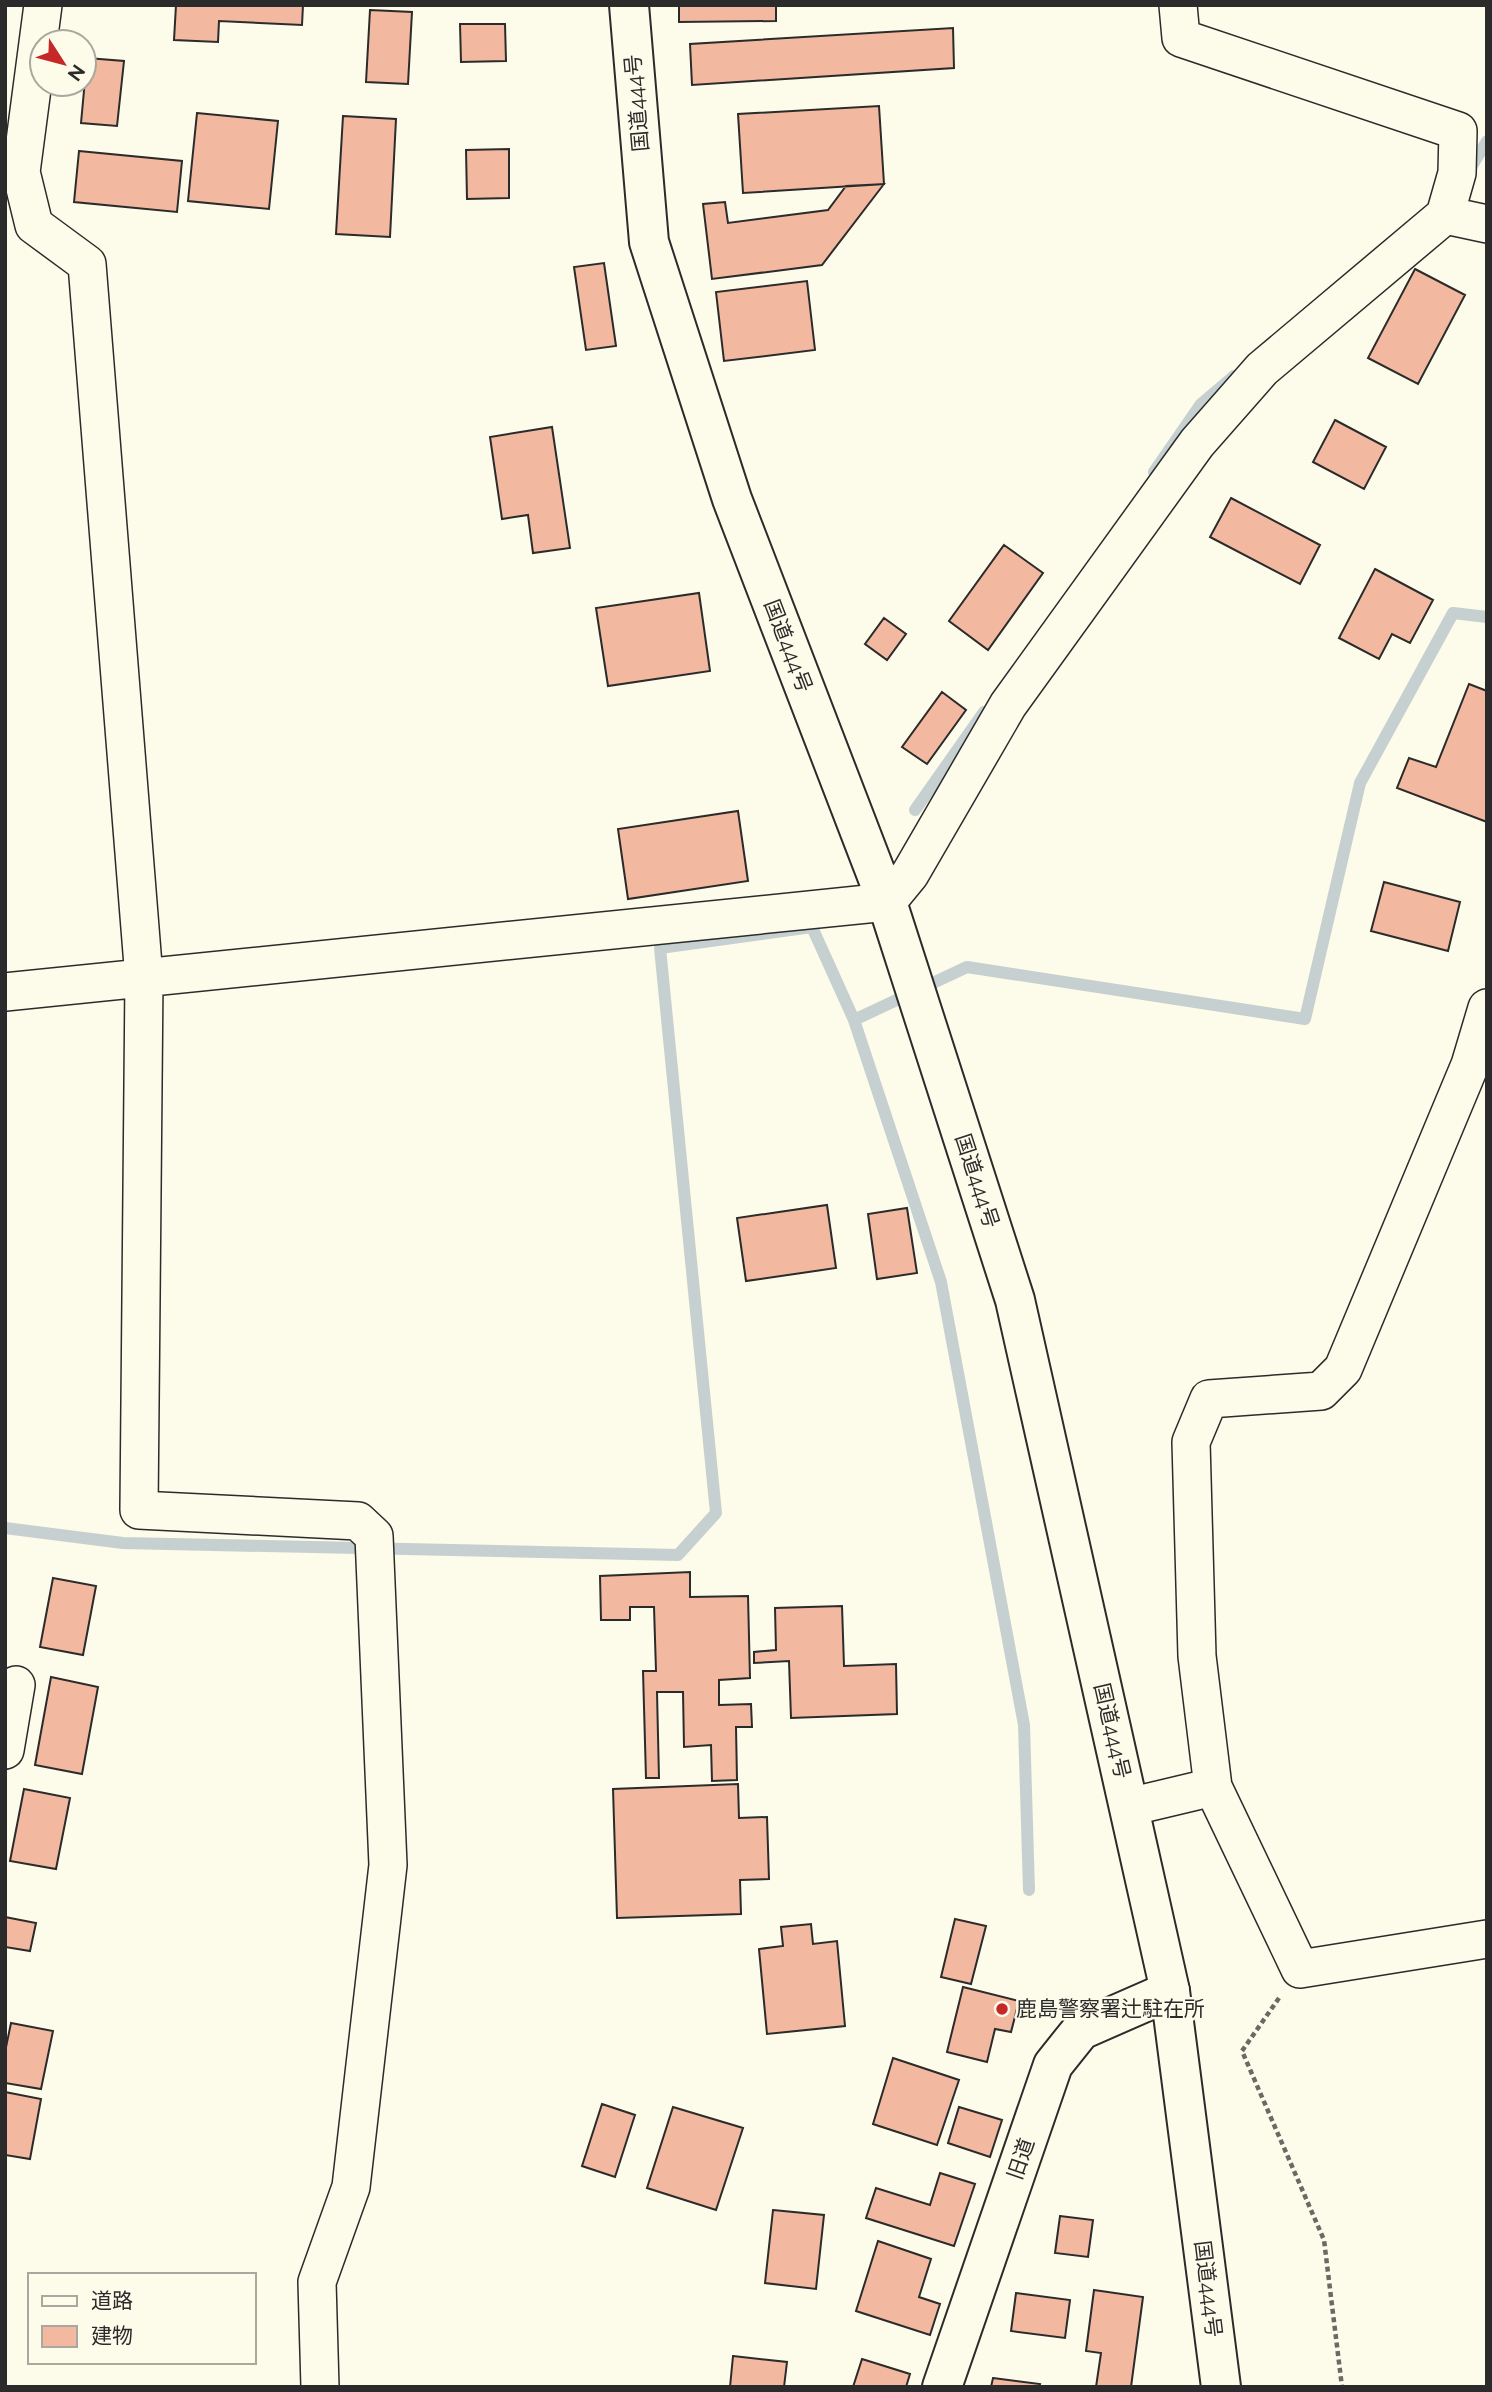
<svg xmlns="http://www.w3.org/2000/svg" width="1492" height="2392" viewBox="0 0 1492 2392" font-family="Raleway,'Noto Sans JP',sans-serif">
<style>
.lines{fill:none;stroke-linecap:round;stroke-linejoin:round}
.stream{stroke:#c7d0d0;stroke-width:12}
.building{fill:#f2b8a0;stroke:#2b2b2b;stroke-width:2}
.minor-casing{stroke:#2b2b2b;stroke-width:40}
.tertiary-casing{stroke:#2b2b2b;stroke-width:42}
.trunk-casing{stroke:#2b2b2b;stroke-width:42}
.path{stroke:#6a6964;stroke-width:4.5;stroke-dasharray:5 3.5;stroke-linecap:butt}
.minor{stroke:#fdfbea;stroke-width:37}
.tertiary{stroke:#fdfbea;stroke-width:38}
.trunk{stroke:#fdfbea;stroke-width:38}
.poi-dot{fill:#c62828;stroke:#fdfbea;stroke-width:2.5}
.labels{text-anchor:middle;stroke-width:5;stroke-linejoin:round;paint-order:stroke}
.street-label{font-size:21px;fill:#2b2b2b;stroke:#fdfbea}
.poi-label{font-size:21px;fill:#2b2b2b;stroke:#fdfbea;text-anchor:start}
</style>
<rect width="100%" height="100%" fill="#fdfbea"/>
<g class="lines">
<path class="stream" d="M1467,174L1487,141
M1154,472L1201,404L1234,376
M915,810L984,712
M854,1020L967,967L1305,1019L1360,783L1453,613L1487,617
M5,1528L123,1543L678,1555L716,1513L660,948L812,927L854,1020L941,1282L1024,1725L1029,1890"/>
</g>
<path class="building" d="M176,5H303L302,25L219,21L218,42L174,40Z
M679,5H776V21L679,22Z
M370,10L412,12L408,84L366,82Z
M460,24H505L506,61L461,62Z
M953,28L954,68L692,85L690,44Z
M87,58L124,61L117,126L81,123Z
M879,106L884,184L743,193L738,114Z
M197,113L278,121L269,209L188,201Z
M343,116L396,119L390,237L336,234Z
M509,149V198L467,199L466,150Z
M79,151L182,161L177,212L74,202Z
M884,184L822,265L712,279L703,204L725,202L728,223L828,210L846,186Z
M604,263L616,346L586,350L574,267Z
M1415,269L1465,295L1418,384L1368,358Z
M807,281L815,350L724,361L716,292Z
M1335,420L1386,447L1364,489L1313,462Z
M552,427L570,548L533,553L528,515L502,519L490,437Z
M1231,498L1320,545L1300,584L1210,537Z
M1004,545L1043,573L988,650L949,621Z
M1375,569L1433,600L1410,643L1392,634L1379,659L1339,638Z
M699,593L710,671L608,686L596,608Z
M884,618L906,634L887,660L865,644Z
M1469,684L1487,691V822L1397,788L1409,758L1436,767Z
M942,692L966,710L927,764L902,747Z
M738,811L748,881L628,899L618,829Z
M1384,882L1460,902L1448,951L1371,931Z
M827,1205L836,1268L746,1281L737,1218Z
M907,1208L917,1273L877,1279L868,1214Z
M690,1572V1597L748,1596L750,1678L719,1680V1705L751,1704L752,1727H736L737,1780L712,1781L711,1745L684,1747L683,1692H657L659,1778H646L643,1671H656L654,1607H630V1620H601L600,1576Z
M53,1578L96,1586L83,1655L40,1647Z
M842,1606L844,1666L896,1664L897,1714L791,1718L789,1661L754,1663V1652L776,1650L775,1608Z
M51,1677L98,1687L82,1774L35,1765Z
M738,1784L739,1818L767,1817L769,1879L740,1880L741,1914L617,1918L613,1789Z
M24,1789L70,1798L56,1869L10,1861Z
M5,1917L36,1923L30,1951L5,1947Z
M955,1919L986,1926L971,1984L941,1977Z
M811,1924L813,1944L837,1941L845,2026L767,2034L759,1949L783,1946L781,1927Z
M963,1987L1019,2001L1011,2032L995,2029L987,2062L947,2052Z
M11,2023L53,2031L41,2089L5,2083V2052Z
M893,2058L959,2080L937,2145L873,2124Z
M5,2092L41,2099L30,2159L5,2155Z
M602,2104L635,2115L615,2177L582,2166Z
M673,2107L743,2128L716,2210L647,2188Z
M959,2107L1002,2120L990,2157L948,2143Z
M940,2173L975,2184L954,2246L866,2218L876,2188L930,2205Z
M773,2210L824,2215L816,2289L765,2283Z
M1060,2216L1093,2220L1088,2257L1055,2253Z
M878,2241L931,2259L919,2297L940,2304L930,2335L856,2311Z
M1094,2290L1143,2297L1131,2387H1096L1101,2353L1086,2351Z
M1016,2293L1070,2300L1065,2338L1011,2331Z
M733,2356L787,2362L784,2387H730Z
M862,2359L910,2374L906,2387H853Z
M993,2378L1040,2384L1039,2387H991Z"/>
<g class="lines">
<defs>
<path id="minor" d="M43,5L21,172L34,225L87,264L144,978L139,1510L358,1521L374,1536L388,1865L351,2187L317,2282L320,2387
M1445,215L1487,224
M5,992L887,902L910,874L1008,705L1197,443L1262,369L1445,215L1457,173L1458,131L1181,38L1178,5
M1487,1008L1470,1065L1343,1369L1321,1391L1209,1399L1191,1442L1197,1656L1213,1787L1300,1969L1487,1939
M5,1750L16,1685
M1129,1807L1213,1787"/>
<path id="tertiary" d="M942,2387L1053,2065L1081,2030L1170,1991"/>
<path id="trunk" d="M629,5L649,242L732,499L887,902L1015,1300L1170,1991L1221,2387"/>
</defs>
<use href="#minor" class="minor-casing"/>
<use href="#tertiary" class="tertiary-casing"/>
<use href="#trunk" class="trunk-casing"/>
<path class="path" d="M1279,1998L1242,2051L1324,2240L1342,2387"/>
<use href="#minor" class="minor"/>
<use href="#tertiary" class="tertiary"/>
<use href="#trunk" class="trunk"/>
</g>
<circle class="poi-dot" cx="1002" cy="2009" r="7"/>
<g class="labels">
<g class="street-label">
<text transform="translate(637 103) rotate(-95)" y="7">国道444号</text>
<text transform="translate(788 646) rotate(69)" y="7">国道444号</text>
<text transform="translate(977 1181) rotate(72)" y="7">国道444号</text>
<text transform="translate(1112 1731) rotate(77)" y="7">国道444号</text>
<text transform="translate(1021 2159) rotate(-71)" y="7">旧道</text>
<text transform="translate(1208 2289) rotate(83)" y="7">国道444号</text>
</g>
<g class="poi-label">
<text x="1016" y="2016">鹿島警察署辻駐在所</text>
</g>
</g>
<rect width="1492" height="2392" fill="none" stroke="#2b2b2b" stroke-width="14"/>
<rect x="28" y="2273" width="228" height="91" fill="#fdfbea" stroke="#a9a89e" stroke-width="2"/>
<rect x="42" y="2296" width="35" height="10" fill="#fdfbea" stroke="#a9a89e" stroke-width="2"/>
<text x="91" y="2308" font-size="21" fill="#2b2b2b">道路</text>
<rect x="42" y="2326" width="35" height="21" fill="#f2b8a0" stroke="#a9a89e" stroke-width="2"/>
<text x="91" y="2343" font-size="21" fill="#2b2b2b">建物</text>
<g transform="translate(63 63) rotate(126)"><circle r="33" fill="#fdfbea" stroke="#a9a89e" stroke-width="2"/>
<path d="M0-5L12 26L0 18L-12 26Z" fill="#c62828"/>
<text y="-10" font-size="19" font-weight="bold" text-anchor="middle" fill="#2b2b2b">N</text>
</g>
</svg>
